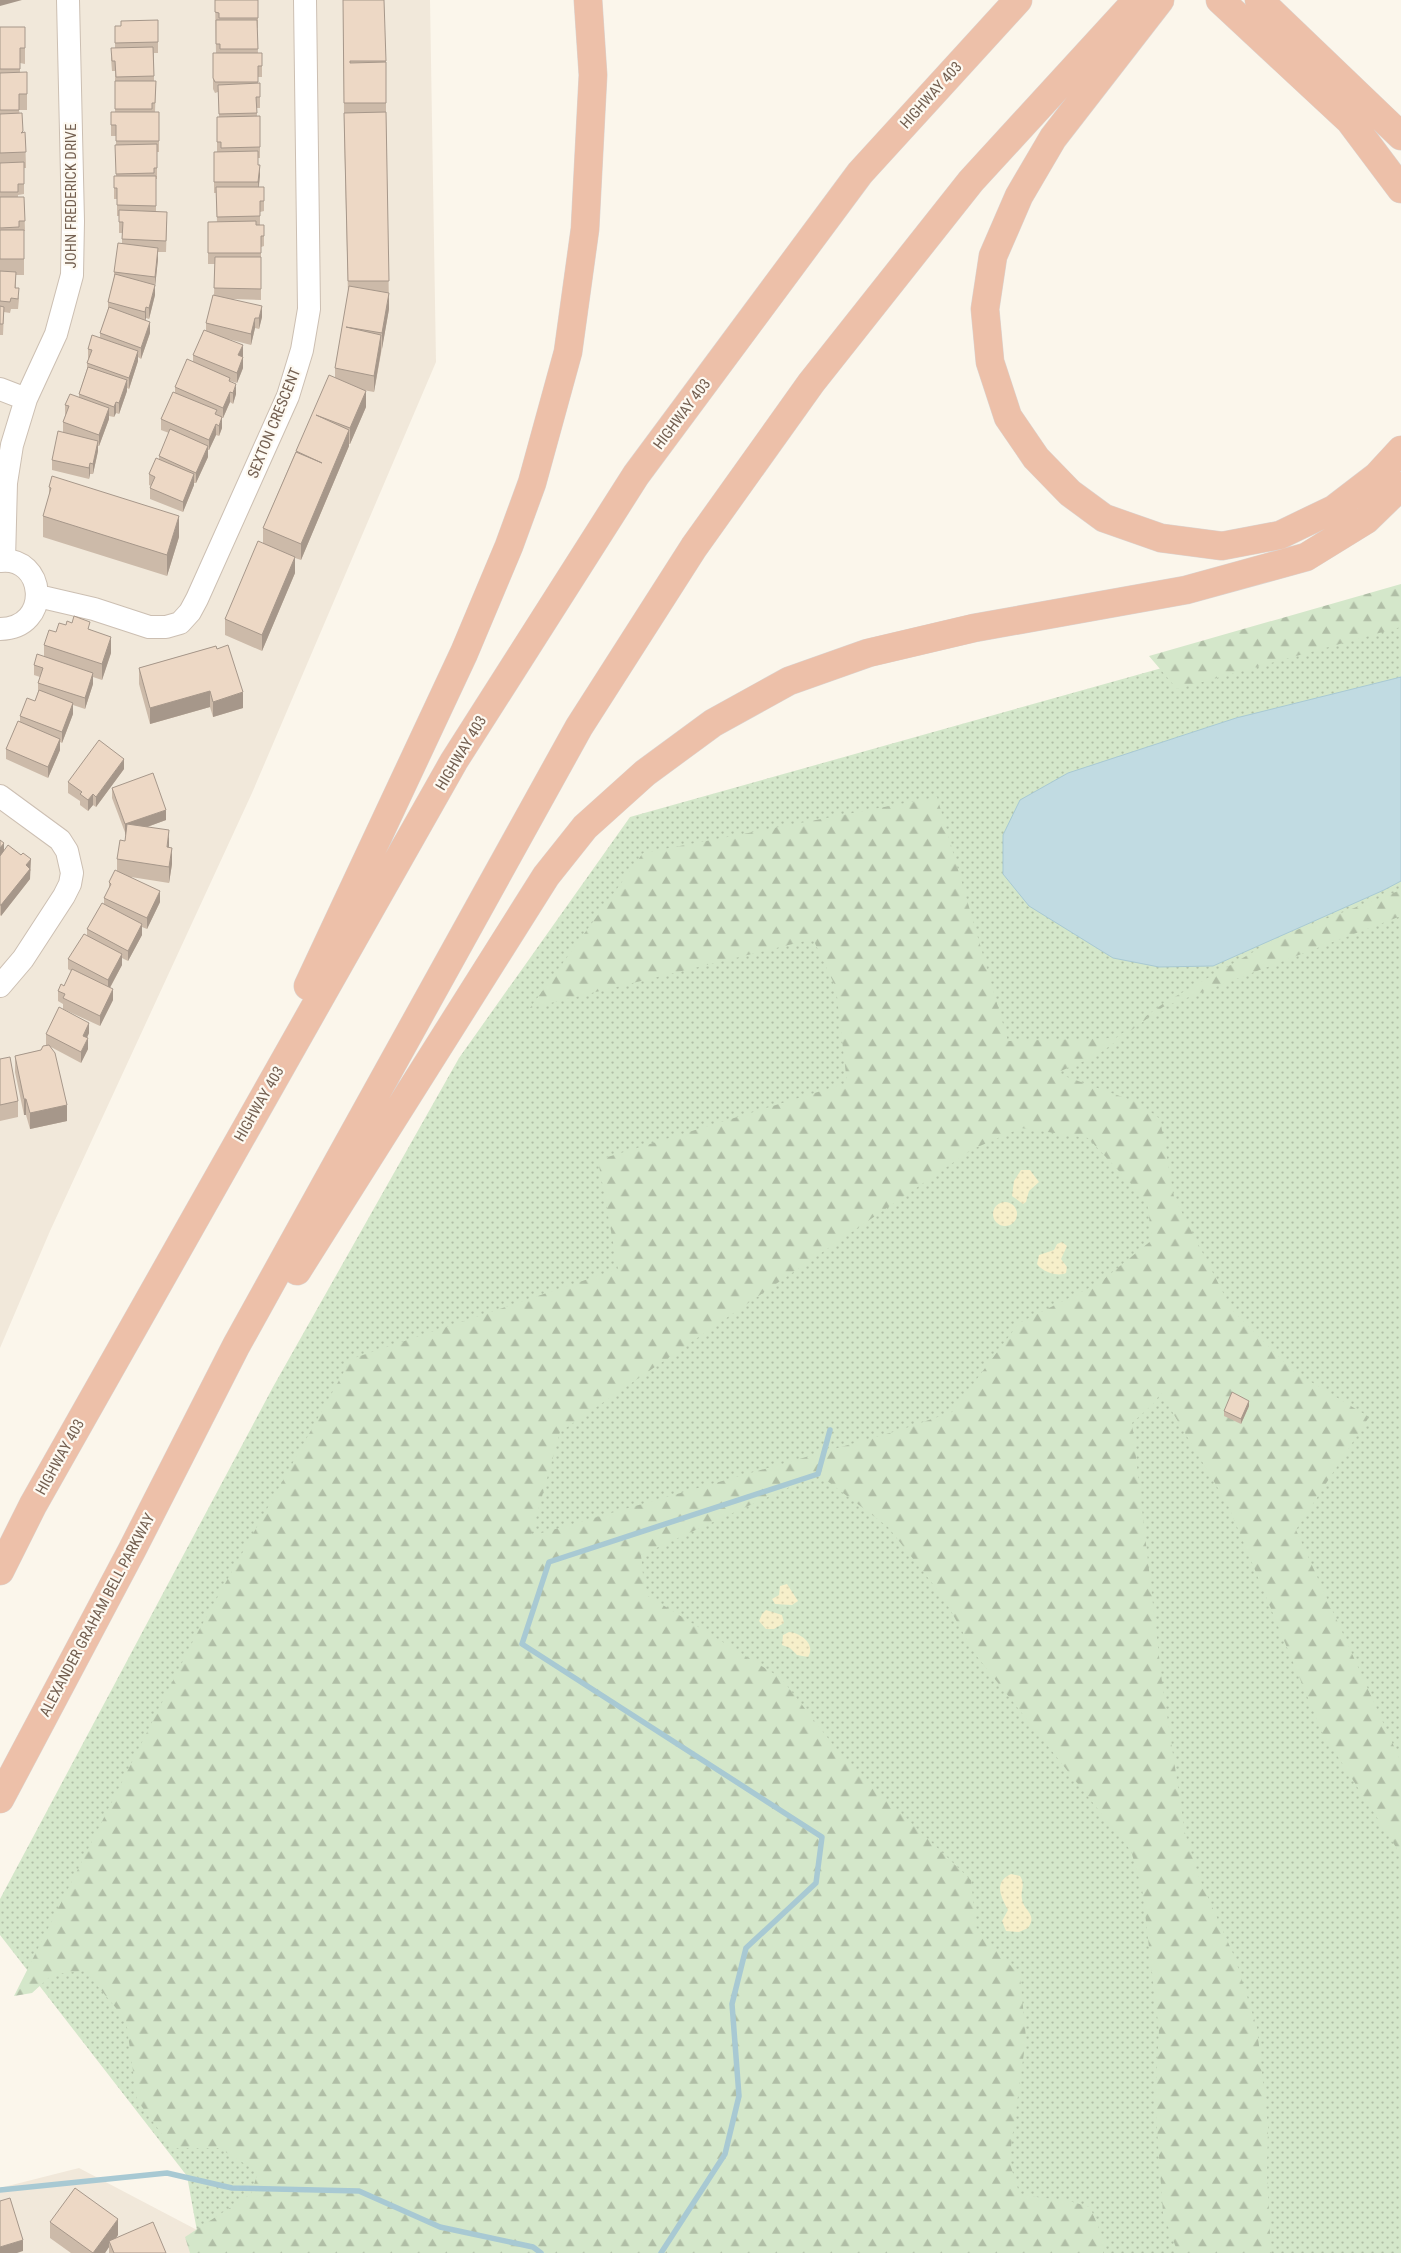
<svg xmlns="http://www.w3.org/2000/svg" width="1401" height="2253" viewBox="0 0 1401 2253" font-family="'Roboto Condensed',sans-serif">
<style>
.residential{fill:#f1e8da}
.grass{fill:url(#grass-dots)}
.forest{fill:url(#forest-firs);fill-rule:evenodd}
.sand{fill:url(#sand-dots)}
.water{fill:#c1dbe2;stroke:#a8c9d3}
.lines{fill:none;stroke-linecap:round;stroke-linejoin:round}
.stream{stroke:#a8c9d3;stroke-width:5.5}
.minor-casing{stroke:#ccbfb2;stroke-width:24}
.motorway-casing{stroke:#dbd5d2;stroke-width:29}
.minor{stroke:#fff;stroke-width:22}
.motorway{stroke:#edc0a9;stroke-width:28}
.wall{fill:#ccbaa9}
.shaded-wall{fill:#a6978a}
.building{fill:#edd8c5;stroke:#a6978a}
.labels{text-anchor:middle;stroke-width:4.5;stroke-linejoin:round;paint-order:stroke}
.street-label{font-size:15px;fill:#735f50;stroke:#fdf9f1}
</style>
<defs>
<pattern id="grass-dots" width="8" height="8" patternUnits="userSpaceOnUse" patternTransform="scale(1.25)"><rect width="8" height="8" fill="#d4e7ca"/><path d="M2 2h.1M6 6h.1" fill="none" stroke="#b0bea6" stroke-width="1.8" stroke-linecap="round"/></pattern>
<pattern id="forest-firs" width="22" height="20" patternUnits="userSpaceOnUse" patternTransform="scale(1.25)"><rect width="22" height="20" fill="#d4e7ca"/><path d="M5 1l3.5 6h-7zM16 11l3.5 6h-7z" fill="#b0bea6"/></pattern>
<pattern id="sand-dots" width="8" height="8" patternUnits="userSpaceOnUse" patternTransform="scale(1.25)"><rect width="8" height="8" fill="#f6efca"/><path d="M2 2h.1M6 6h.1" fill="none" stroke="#d6cfaf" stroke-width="1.8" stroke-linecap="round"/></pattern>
</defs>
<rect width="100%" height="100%" fill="#fbf6eb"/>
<path class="residential" d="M0,0H430L436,362L252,793L50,1231L0,1348Z
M79,2168L197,2230L201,2253H0V2188Z"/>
<path class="grass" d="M1401,601V2253H201L187,2176L0,1935V1899L273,1387L459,1058L630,817Z"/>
<path class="forest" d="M1401,584V627L1177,689L1149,656Z
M937,797L1008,1041L1116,1038L1164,1003L1281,936L1401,890V916L1163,1007L1096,1056L1056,1073L1139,1103L1160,1119L1174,1197L1232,1310L1293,1371L1369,1417L1296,1530L1401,1762V1855L1322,1732L1228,1505L1161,1393L1153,1404L1132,1423L1162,1682L1185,1833L1198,1875L1235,1958L1257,2028L1268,2127L1267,2176L1271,2253H1178L1163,2213L1155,2100L1159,2031L1142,1888L1131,1851L975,1654L943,1597L888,1527L818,1474L641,1555L645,1594L781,1678L845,1760L971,1880L976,1927L1020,1976L1026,2038L1009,2161L1020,2195L1069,2201L1090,2207L1105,2243L1103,2253H190L185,2237L251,2194L258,2172L219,2148H172L137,2100L126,2020L85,1971L53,1974L32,1993L14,1996L194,1639L351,1359L618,1269L598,1160L847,1083L836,988L813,939L530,1008L643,853ZM1021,1128L1088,1138L1147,1201L1152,1240L1099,1283L1019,1323L952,1412L900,1430L531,1536L560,1432L973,1149Z"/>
<path class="sand" d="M1021,1170H1030L1039,1182L1029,1191L1026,1202L1023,1204L1012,1196L1014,1181Z
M993 1214a12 12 0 1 1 24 0a12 12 0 1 1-24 0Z
M1062,1242L1067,1246L1061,1259L1067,1267L1066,1273C1057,1277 1043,1272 1037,1264L1039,1255L1054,1250L1057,1244Z
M787,1584L798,1601L792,1605L775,1604L772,1599L779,1595L780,1586Z
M766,1610L782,1615L784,1623L774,1629H766L759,1621L762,1614Z
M789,1632C801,1633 816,1644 808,1657L797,1655L790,1648L782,1645L783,1635Z
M1011,1874L1020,1876C1026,1885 1020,1890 1022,1899C1023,1911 1038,1913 1028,1928L1019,1932L1006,1931L1002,1921L1008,1910C1001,1897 993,1882 1011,1874Z"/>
<path class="water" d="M1401,677V881L1384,890L1213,966L1159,967L1113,958L1029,906L1003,874V835L1020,800L1068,773L1236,718Z"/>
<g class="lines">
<path class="stream" d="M0,2190L167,2173L232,2188L359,2191L440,2227L533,2247L541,2253
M661,2253L725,2154L739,2096L732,2004L746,1948L816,1883L822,1837L522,1644L549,1562L818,1474L830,1430"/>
<defs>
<path id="minor" d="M0,389L26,399
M4,560L6,483L12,445L26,399L56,334L72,275L73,221L68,0
M0,561C45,555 53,628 0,629
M38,596L94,609L149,627H166L180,623L190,612L197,599L288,396L302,350L309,309L305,0
M0,796L60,840L67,851L72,873L70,884L64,896L23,959L0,986"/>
<path id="motorway" d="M1160,0L1053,138L1019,196L993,256L985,309L990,362L1008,417L1036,458L1070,493L1104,518L1161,538L1222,546L1280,535L1334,509L1377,476L1401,450
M1220,0L1350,121L1401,189
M1259,0L1401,136
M308,986L464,653L509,546L532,483L568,352L585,229L593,75L588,0
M297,1271L546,876L585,827L645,773L713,723L789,681L868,653L974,628L1186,590L1306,557L1366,520L1401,486
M0,1571L33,1505L454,761L636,475L860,173L1018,0
M0,1799L132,1550L236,1346L579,727L694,547L811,383L971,181L1137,0"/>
</defs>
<use href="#minor" class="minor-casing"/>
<use href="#motorway" class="motorway-casing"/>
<use href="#minor" class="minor"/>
<use href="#motorway" class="motorway"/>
</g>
<path class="wall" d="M215,0H258V28H257L258,53H262V77H258V83H260V108H257V116H260V158H258V165L260,175L259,187H264V211L260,212V225L264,236V246L261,247V300L233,299L262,317L259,329L255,328L251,345L228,339L243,356V368L237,383L230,381L236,394L233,404L230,402L223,418H222V428L219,436L216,435L209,450H208V457L196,483H194V485L183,512L150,499V488L151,486L149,485V474L159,459V456L169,433L161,430V419L175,393V387L193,362V355L206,331V323L214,295L215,264H208V222H217L216,193H214V152H217V117H219L218,92L215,93L213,89V53H216Z
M343,0L386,61V112L389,309L374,392L363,390L366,407L350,444H349V446L301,560L295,558V573L262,651L225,635V619L263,543V528L296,451L335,377V368L348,294L344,129V113Z
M158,20V53H154V81H156L155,112H159V152H157V179H156V211L167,222L166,252H158V259L155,287V295L149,319L146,318L145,321L150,333L141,359L138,357V361L129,389L127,388V391L119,414L116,413L114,417L109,416V419L99,446H98V451L93,474H90L89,479L52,470V460L63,432V422L65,416V405L79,397V394L87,369V363L88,360V349L100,337V333L108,309V302L114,278V272L122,243V233H119V216H117V199H114V176H116V136H111V112H115V71H112L111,58L115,48V26H121Z
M0,27H25V64L20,63V73L27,94V110H19L23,132H25L26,168H24V194L18,195V197H24L25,231H24V275H16V288L19,299L18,309H11L10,313L4,312L3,335H0Z
M49,487L179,537L167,576L43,537V516L49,496Z
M66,625L90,629L111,653L102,680L93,677V684L85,709L73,705V714L62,743L60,742V750L48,778L6,759V749L20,722V716L35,701L38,692V683L40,677L34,675V665L44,657V645L56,632Z
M216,646L243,708L213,717L210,707L150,724L139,684V668Z
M124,769L96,807L93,805L88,811L80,805V801L68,793V782Z
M112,788L166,820L147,827L169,847L172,864L169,883L131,877L160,902L147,929L142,927V935L128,961L122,958V965L110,988L113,1000L100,1026L63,1009V1004L58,1001V991L64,986L71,971L68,969V959L87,936V929L104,904V898L109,890V882L117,871V859L125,841L126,835L112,798Z
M0,840L4,851L31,870L30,871V879L1,916L0,915Z
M89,1033L87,1038L88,1049L81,1063L51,1047L67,1121L30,1129L26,1115H24L15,1072V1056L41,1050L47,1045H46V1034Z
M0,1059L18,1101V1117L0,1121Z
M1249,1406L1241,1424L1224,1416V1411Z
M50,2222L118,2235L116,2238L166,2253H109V2247L105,2253H71L50,2238Z"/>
<path class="shaded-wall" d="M0,0H22L0,6Z
M260,165V175L258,192V182Z
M158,248V259L155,287V295L149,319V308L155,285V277Z
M389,293V309L382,349V333Z
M262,306V317L259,329V318Z
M146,307V318L145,322V312Z
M255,318V328L251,345V334Z
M150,322V333L141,359V348Z
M381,335V351L374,392V376Z
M243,345V356L238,366V355Z
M138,351V361L129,389V378Z
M243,357V368L237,383V373Z
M127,380V391L119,414V403Z
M236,384V394L233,404V393Z
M366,391V407L350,444V428Z
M230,392V402L223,418V408Z
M116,402V413L114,417V407Z
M109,408V419L99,446V435Z
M222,417V428L219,436V426Z
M216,424V435L209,450V440Z
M349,430V446L301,560V544Z
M98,441V451L93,474V464Z
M208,446V457L196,483V473Z
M90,463V474L89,479V468Z
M194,474V485L183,512V502Z
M179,516V537L167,576V555Z
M295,557V573L262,651V635Z
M111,637V653L102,680V664Z
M93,673V684L85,709V698Z
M210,691V707L150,724V708Z
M243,692V708L213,717V702Z
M73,703V714L62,743V732Z
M60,739V750L48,778V767Z
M124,759V769L96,807V797Z
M93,794V805L88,811V800Z
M166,810V820L125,835V824Z
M169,830V846L167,863V847Z
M4,843V853L0,858V848Z
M172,848V864L169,883V867Z
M31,859L30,879L1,916V905L26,865Z
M160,891V902L147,929V918Z
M142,924V935L128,961V951Z
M122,954V965L108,991V980Z
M113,989V1000L100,1026V1016Z
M89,1023V1033L83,1046V1036Z
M88,1038V1049L81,1063V1052Z
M24,1099H26V1115H24Z
M67,1105V1121L30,1129V1113Z
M1249,1401V1406L1241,1424V1419Z
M118,2219V2235L111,2245L109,2241V2247L105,2253H93Z
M23,2240V2251L17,2253H0V2247Z"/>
<path class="building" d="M215,0H258V18H219V13L215,12Z
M343,0H384L386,61H350V63L386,62V103H344Z
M158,20V42L115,43V26H121V21Z
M216,20H257L258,49H220V44H216Z
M0,27H25V48H20V69H0Z
M153,47L154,76L116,77L115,61H112L111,48Z
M213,53H262V66H258V82H215L213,78Z
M27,72V94H19V110H0V73Z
M115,81H156L155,103H152V109H115Z
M260,83V97H256L257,113L219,114L218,85Z
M111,112H159V141H116V125H111Z
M386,112L389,281H348L344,113Z
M22,113L23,131L21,133L25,132L26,152L0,153V114Z
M260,116V147L221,148V142H217V117Z
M157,144V168H154V173L116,174L115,145Z
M258,151V165H260L258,182H214V152Z
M24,162V184H18V192H0V163Z
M114,176H156V206L117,205V188H114Z
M216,187H264V201H260V216L217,217Z
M0,197H24L25,221H19V227L0,228Z
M119,210L167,212L166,241L122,239L123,222H119Z
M256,221V225H264V236H261V253H208V222Z
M0,230H24V259H0Z
M118,243L158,248L155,277L114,272Z
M215,257H261V289L214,288Z
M0,271L16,272L15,288H19L18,299L11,298L10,302L0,301Z
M115,274L155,285L149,308L146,307L145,312L108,302Z
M349,286L389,293L382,333L346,327L381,335L374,376L335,368Z
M213,295L262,306L259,318H255L251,334L206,323Z
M0,306L4,307L3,324H0Z
M109,307L150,322L141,348L100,333Z
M204,330L243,345L238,355L243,357L237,373L193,355Z
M92,335L138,351L129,378L87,363L92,350L88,349Z
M187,359L230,378L229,381L236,384L233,393L230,392L223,408L175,387Z
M88,367L127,380L119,403L116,402L114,407L79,394Z
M329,375L366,391L350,428L316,415L349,430L301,544L263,528L296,452L322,463L296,451Z
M173,392L217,410L215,414L222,417L219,426L216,424L209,440L161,419Z
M70,394L109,408L99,435L63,422L69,406L65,405Z
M170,429L208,446L196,473L159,456Z
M58,431L98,441L93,464L90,463L89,468L52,460Z
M156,458L194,474L183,502L150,488L155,477L149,474Z
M52,476L179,516L167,555L43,516L51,488L49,487Z
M258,541L295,557L262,635L225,619Z
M74,616L90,622L88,629L111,637L102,664L44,645L49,630L56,632L59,623L66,625L67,621L72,623Z
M228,645L243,692L213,702L210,691L150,708L139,668L216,646L217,649Z
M37,654L93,673L85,698L38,683L43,668L34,665Z
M39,690L73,703L62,732L20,716L27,698L35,701Z
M18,721L60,739L48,767L6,749Z
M99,740L124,759L96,797L93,794L88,800L80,794L82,792L68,782Z
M153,773L166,810L125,824L112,788Z
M127,824L169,830L167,847L172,848L169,867L117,859L120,840L125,841Z
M0,840L4,843L0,848Z
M8,845L21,855L23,853L31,859L26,865L30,869L1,905H0V856Z
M115,870L160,891L147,918L104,898L111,884L109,882Z
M102,903L142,924L128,951L87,929Z
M84,934L122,954L108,980L68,959Z
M72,969L113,989L100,1016L63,998L65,994L58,991L61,984L64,986Z
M59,1007L89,1023L83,1036L88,1038L81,1052L46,1034Z
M49,1045L55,1053L67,1105L30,1113L26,1099H24L15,1056L41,1050L43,1046Z
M10,1057L18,1101L0,1105V1059Z
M1232,1392L1249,1401L1241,1419L1224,1411Z
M75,2188L118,2219L93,2253L50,2222Z
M10,2198L23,2240L0,2247V2201Z
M153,2222L166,2253H114L109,2241Z"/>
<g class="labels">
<g class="street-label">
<text transform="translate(931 95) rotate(-48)" y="5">HIGHWAY 403</text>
<text transform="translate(71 196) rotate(-90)" y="5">JOHN FREDERICK DRIVE</text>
<text transform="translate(682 414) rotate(-53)" y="5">HIGHWAY 403</text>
<text transform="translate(274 423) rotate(-68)" y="5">SEXTON CRESCENT</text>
<text transform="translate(461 753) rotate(-59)" y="5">HIGHWAY 403</text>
<text transform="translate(259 1104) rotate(-60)" y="5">HIGHWAY 403</text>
<text transform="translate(60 1457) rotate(-61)" y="5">HIGHWAY 403</text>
<text transform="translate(97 1615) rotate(-62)" y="5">ALEXANDER GRAHAM BELL PARKWAY</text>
</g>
</g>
</svg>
